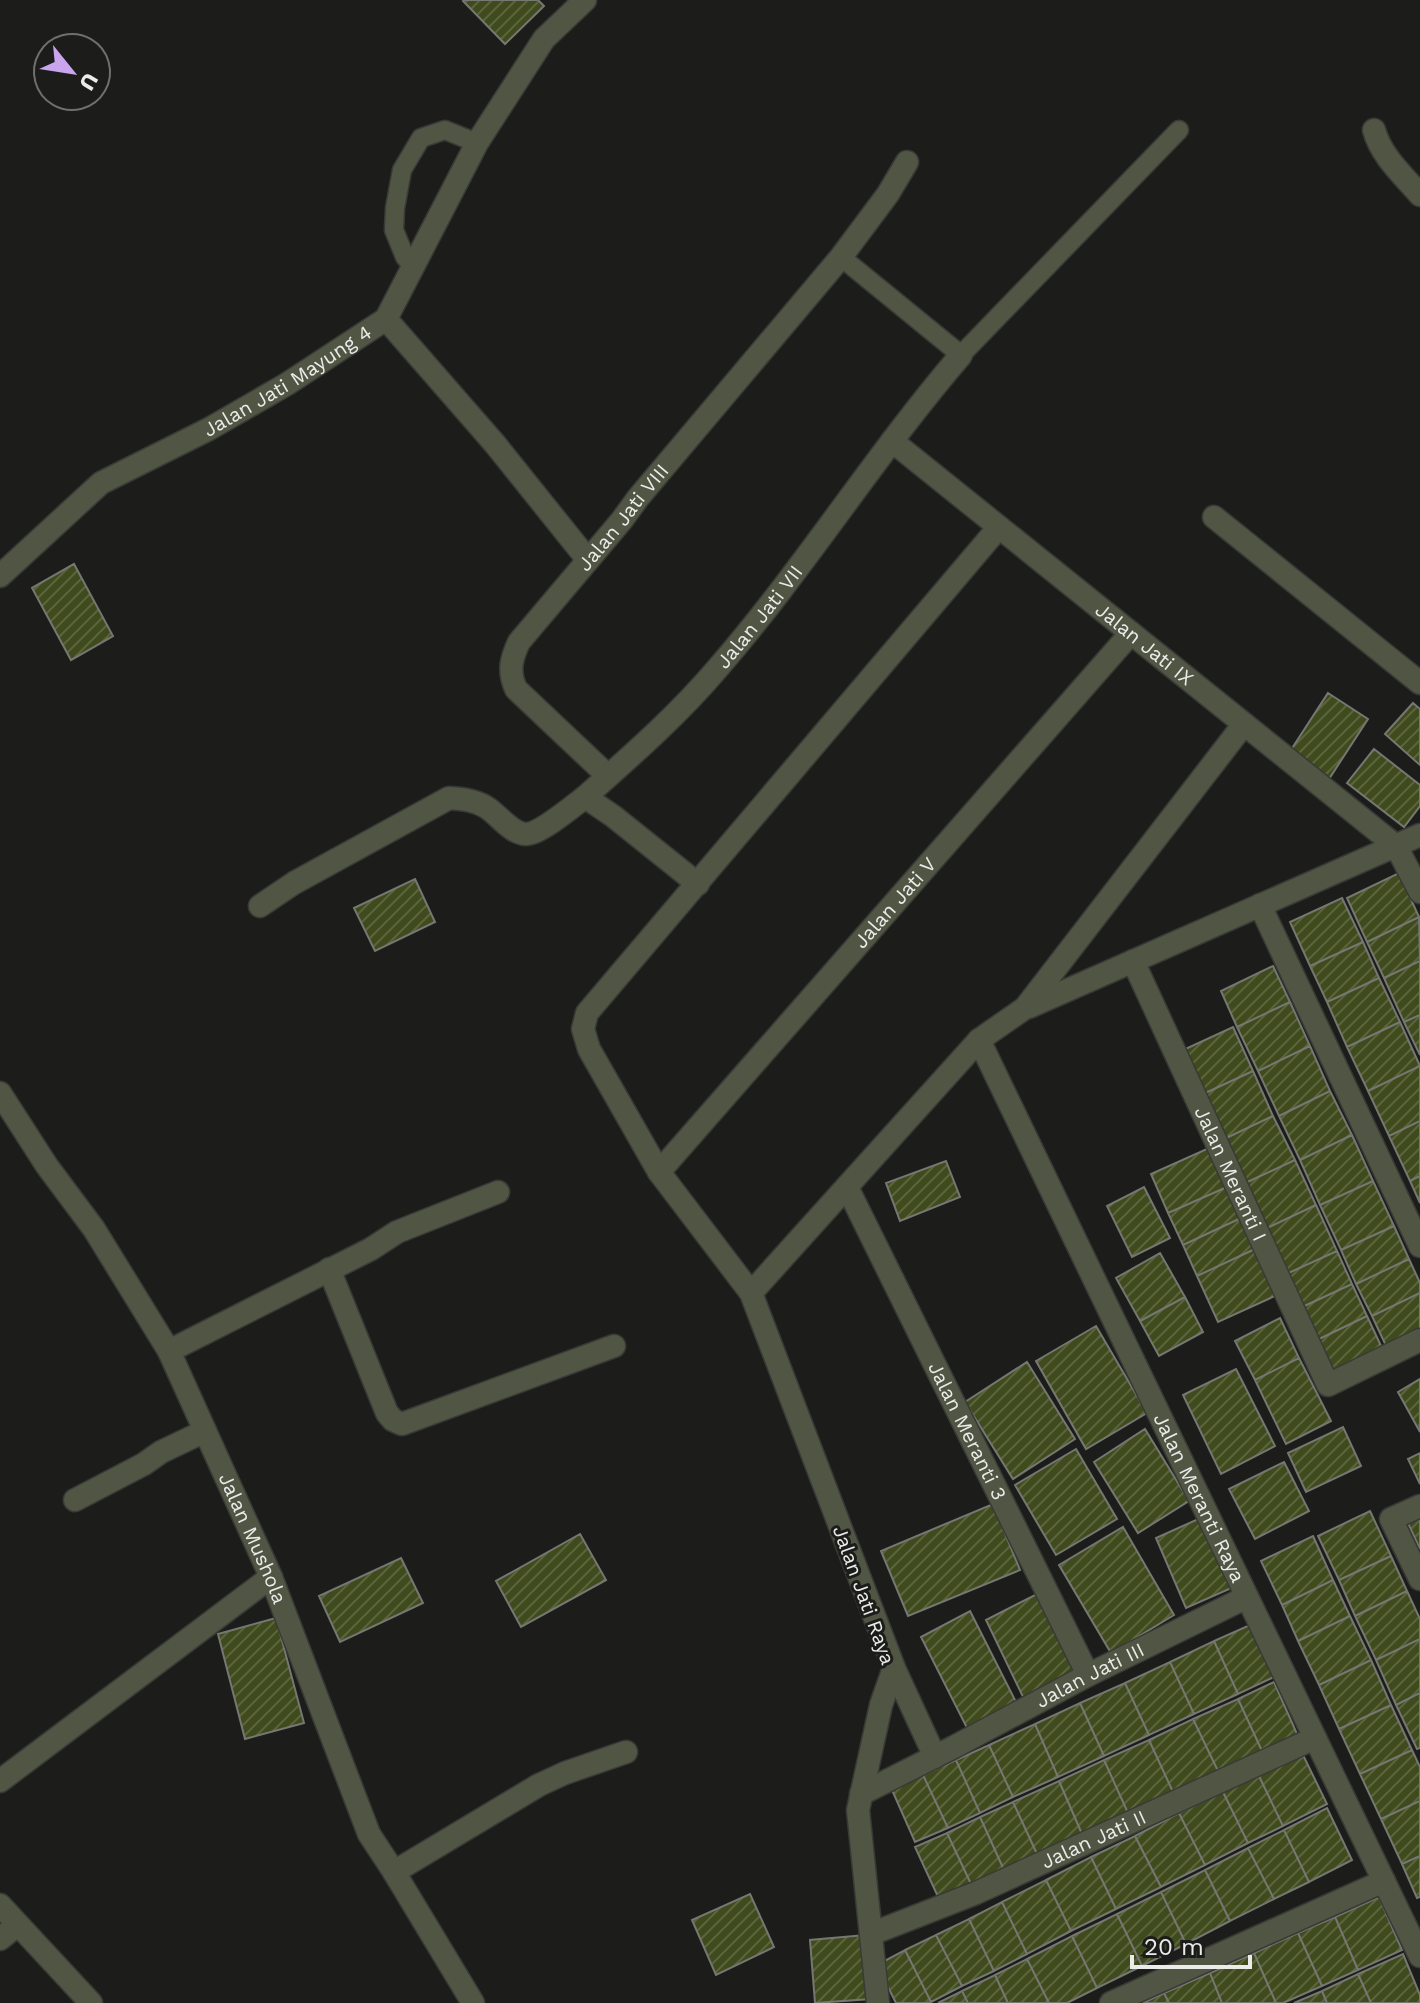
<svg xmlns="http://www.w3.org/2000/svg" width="1420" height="2003" viewBox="0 0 1420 2003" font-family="'Work Sans',sans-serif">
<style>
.building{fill:url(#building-hatch);stroke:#767773;stroke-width:2}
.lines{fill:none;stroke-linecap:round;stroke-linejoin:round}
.service-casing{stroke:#393a37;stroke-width:21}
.minor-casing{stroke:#393a37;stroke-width:25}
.service{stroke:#505643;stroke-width:18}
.minor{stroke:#505643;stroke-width:22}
.labels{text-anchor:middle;stroke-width:6;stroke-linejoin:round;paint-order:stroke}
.street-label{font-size:20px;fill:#ebebe9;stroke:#1c1d1a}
</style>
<defs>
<pattern id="building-hatch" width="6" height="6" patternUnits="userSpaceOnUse" patternTransform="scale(2)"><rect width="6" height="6" fill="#3f4b1c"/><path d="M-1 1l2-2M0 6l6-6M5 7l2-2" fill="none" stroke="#5b653d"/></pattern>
</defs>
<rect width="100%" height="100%" fill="#1c1d1a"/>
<path class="building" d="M464,0H538L544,6L505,44L463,1Z
M74,564L113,636L71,660L32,588Z
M1328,693L1368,719L1329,779L1289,753Z
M1413,703L1420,709V765L1385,734Z
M1374,749L1420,785V806L1404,827L1347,783Z
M1399,873L1419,917L1367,942L1347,898Z
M415,879L435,922L375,951L354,908Z
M1342,898L1363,942L1310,966L1290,922Z
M1419,917L1420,961L1384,978L1367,942Z
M1363,942L1379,978L1327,1002L1310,966Z
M1420,961V1015L1404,1022L1384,978Z
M1273,966L1290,1002L1237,1027L1221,991Z
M1379,978L1400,1022L1347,1047L1327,1002Z
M1290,1002L1310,1046L1258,1071L1237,1027Z
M1420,1015V1055L1404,1022Z
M1400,1022L1420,1066L1368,1091L1347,1047Z
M1233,1027L1253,1071L1201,1095L1181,1051Z
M1310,1046L1330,1091L1279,1116L1258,1071Z
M1420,1066V1121L1389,1136L1368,1091Z
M1253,1071L1273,1116L1222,1140L1201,1095Z
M1330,1091L1352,1135L1300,1160L1279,1116Z
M1273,1116L1295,1160L1243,1184L1222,1140Z
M1420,1121V1176L1410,1181L1389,1136Z
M1352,1135L1373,1181L1320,1205L1300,1160Z
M1209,1148L1227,1187L1168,1213L1151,1174Z
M1295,1160L1316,1205L1263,1230L1243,1184Z
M946,1161L960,1197L900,1221L886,1183Z
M1420,1176V1203L1410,1181Z
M1373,1181L1394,1226L1341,1250L1320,1205Z
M1144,1187L1170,1238L1132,1257L1107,1206Z
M1227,1187L1241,1218L1183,1245L1168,1213Z
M1316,1205L1337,1251L1284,1275L1263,1230Z
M1241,1218L1255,1249L1197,1276L1183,1245Z
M1394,1226L1409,1259L1356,1284L1341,1250Z
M1255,1249L1277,1295L1218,1322L1197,1276Z
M1337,1251L1352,1284L1300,1308L1284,1275Z
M1160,1253L1185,1297L1140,1321L1116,1278Z
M1409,1259L1420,1283V1293L1372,1316L1356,1284Z
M1352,1284L1367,1316L1315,1341L1300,1308Z
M1420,1293V1332L1387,1348L1372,1316Z
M1185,1297L1203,1332L1159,1356L1140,1321Z
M1367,1316L1382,1348L1330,1372L1315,1341Z
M1280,1318L1299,1358L1255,1380L1235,1341Z
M1096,1326L1147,1413L1086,1449L1036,1361Z
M1299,1358L1331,1421L1286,1444L1255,1380Z
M1027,1362L1075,1439L1013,1479L965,1402Z
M1236,1369L1275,1446L1221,1474L1183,1395Z
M1420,1379V1432L1398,1392Z
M1343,1427L1361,1466L1306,1492L1288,1453Z
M1145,1429L1189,1501L1138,1533L1094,1462Z
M1076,1449L1117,1519L1056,1555L1015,1485Z
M1420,1453V1484L1408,1459Z
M1284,1462L1309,1511L1255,1539L1229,1489Z
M993,1504L1020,1570L908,1616L881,1551Z
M1370,1511L1391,1556L1339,1580L1318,1536Z
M1420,1514V1549L1407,1521Z
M1205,1516L1236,1586L1186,1608L1156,1538Z
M1123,1527L1174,1615L1111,1653L1059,1565Z
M580,1534L606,1580L521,1627L496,1581Z
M1313,1536L1333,1580L1282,1605L1261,1561Z
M1391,1556L1407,1591L1355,1616L1339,1580Z
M401,1558L423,1603L340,1642L319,1596Z
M1333,1580L1350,1616L1298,1641L1282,1605Z
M1407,1591L1420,1619V1639L1376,1660L1355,1616Z
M1037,1594L1076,1675L1025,1701L986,1620Z
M970,1611L1016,1702L967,1728L921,1637Z
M1350,1616L1371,1660L1319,1685L1298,1641Z
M276,1618L304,1723L245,1739L218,1634Z
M1250,1625L1274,1677L1238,1694L1214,1641Z
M1420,1639V1693L1396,1705L1376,1660Z
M1214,1641L1238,1694L1194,1714L1170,1662Z
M1371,1660L1391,1705L1339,1729L1319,1685Z
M1170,1662L1194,1714L1149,1735L1125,1683Z
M1274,1682L1297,1734L1262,1751L1238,1699Z
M1125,1683L1149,1735L1104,1756L1080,1703Z
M1420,1693V1748L1417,1749L1396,1705Z
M1238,1699L1262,1751L1218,1771L1193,1719Z
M1080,1703L1104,1756L1058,1777L1035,1724Z
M1391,1705L1412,1750L1360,1774L1339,1729Z
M1193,1719L1218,1771L1173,1792L1149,1740Z
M1035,1724L1058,1777L1013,1797L989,1745Z
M1149,1740L1173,1792L1128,1813L1104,1760Z
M989,1745L1013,1797L980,1813L956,1760Z
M1412,1750L1420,1767V1801L1381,1819L1360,1774Z
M1302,1753L1327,1804L1283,1826L1258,1774Z
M956,1760L980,1813L948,1828L923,1775Z
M1104,1760L1128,1813L1082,1834L1059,1781Z
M1258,1774L1283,1826L1248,1843L1223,1792Z
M923,1775L948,1828L915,1842L892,1790Z
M1059,1781L1082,1834L1037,1854L1013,1802Z
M1223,1792L1248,1843L1205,1865L1179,1813Z
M1420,1801V1856L1402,1864L1381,1819Z
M1013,1802L1037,1854L1004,1870L980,1817Z
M1327,1808L1352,1860L1309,1882L1284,1830Z
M1179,1813L1205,1865L1161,1887L1135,1836Z
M980,1817L1004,1870L971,1884L947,1833Z
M1284,1830L1309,1882L1274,1899L1248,1848Z
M947,1833L971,1884L939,1899L915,1847Z
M1135,1836L1161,1887L1116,1909L1091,1857Z
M1248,1848L1274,1899L1230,1921L1205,1870Z
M1420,1856V1897L1417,1898L1402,1864Z
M1091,1857L1116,1909L1071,1931L1046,1880Z
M1205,1870L1230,1921L1186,1944L1161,1892Z
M1046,1880L1071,1931L1027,1954L1002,1902Z
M1161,1892L1186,1944L1142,1966L1117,1914Z
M750,1894L774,1947L716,1975L692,1920Z
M1379,1897L1402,1950L1358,1970L1335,1917Z
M1002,1902L1027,1954L994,1971L969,1919Z
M1117,1914L1142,1966L1097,1988L1072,1936Z
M1335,1917L1358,1970L1322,1986L1298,1933Z
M969,1919L994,1971L962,1986L936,1935Z
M1298,1933L1322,1986L1283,2003H1276L1254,1953Z
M865,1935L871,1999L815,2003L810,1940Z
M936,1935L962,1986L931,2002L905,1950Z
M1072,1936L1097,1988L1067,2003H1049L1027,1959Z
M905,1950L931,2002L928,2003H896L877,1965Z
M1254,1953L1276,2003H1222L1210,1973Z
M1403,1954L1420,1995V2003H1371L1358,1974Z
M1027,1959L1049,2003H1008L995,1975Z
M1210,1973L1222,2003H1169L1164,1993Z
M1358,1974L1371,2003H1327L1322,1991Z
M995,1975L1008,2003H968L962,1991Z
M962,1991L968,2003H938Z
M1322,1991L1327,2003H1294Z
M1164,1993L1169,2003H1143Z"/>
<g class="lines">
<defs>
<path id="service" d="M841,257L961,355L1179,130
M413,267L405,257L394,230L395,208L402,170L421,138L445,130L477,143"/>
<g id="minor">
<path d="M1374,130C1381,156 1403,175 1420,195"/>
<path d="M386,319L495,444L588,560"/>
<path id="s1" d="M892,441L1396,846L1420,892"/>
<path d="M1214,517L1420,683"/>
<path id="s2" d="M0,576L101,483L209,429L287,384L386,319L477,143L544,39L585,0"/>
<path id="s3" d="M608,776L516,689C508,671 511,659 519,642L622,520L638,498L841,257L888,194L907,162"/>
<path id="s4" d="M698,884L613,816L585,797C631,756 677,716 717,669C804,569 875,455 961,355"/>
<path d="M1260,905L1420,1246"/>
<path d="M260,906L294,883L449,798C463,799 474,800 486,807C498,814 512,835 527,834C541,833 573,806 585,797"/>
<path id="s5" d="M1133,961L1328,1385L1420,1340"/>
<path d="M1029,1007L1420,835"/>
<path id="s6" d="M979,1040L1420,1956"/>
<path id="s7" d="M0,1093L47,1166L94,1229L169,1351L271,1577L369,1834L394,1872L473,2003"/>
<path id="s8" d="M659,1172L1131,633"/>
<path id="s9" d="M847,1187L1088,1675"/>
<path d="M329,1269L387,1413L393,1420L402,1424L614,1346"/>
<path d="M751,1293L979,1040L1025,1008L1244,724"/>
<path d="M169,1351L371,1249L397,1232L498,1192"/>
<path d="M75,1500L144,1464L161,1452L205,1431"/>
<path d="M1420,1506L1391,1519L1420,1579"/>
<path d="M894,1668L935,1757"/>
<path d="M0,1781L271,1577"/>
<path id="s10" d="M861,1794L954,1747L1088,1675L1247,1597"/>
<path d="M394,1872L539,1785L565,1773L626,1752"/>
<path d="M0,1905L91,2003"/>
<path id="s11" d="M871,1934L976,1893L1315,1738"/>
<path d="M0,1939L17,1925"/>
<path d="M878,2003L858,1810L881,1705L894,1668L751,1293L659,1172L589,1049L583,1029L587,1013L999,527"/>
<path d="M1111,2003L1384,1881"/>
</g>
</defs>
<use href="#service" class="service-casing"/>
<use href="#minor" class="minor-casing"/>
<use href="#service" class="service"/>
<use href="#minor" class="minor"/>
</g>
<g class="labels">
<g class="street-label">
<text dy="7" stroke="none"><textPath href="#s2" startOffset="350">Jalan Jati Mayung 4</textPath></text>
<text dy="7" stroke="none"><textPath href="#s3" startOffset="338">Jalan Jati VIII</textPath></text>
<text dy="7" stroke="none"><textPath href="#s4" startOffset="394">Jalan Jati VII</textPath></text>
<text dy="7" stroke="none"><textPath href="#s1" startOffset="324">Jalan Jati IX</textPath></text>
<text dy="7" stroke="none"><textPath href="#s8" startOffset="358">Jalan Jati V</textPath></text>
<text dy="7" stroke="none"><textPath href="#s5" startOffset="234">Jalan Meranti I</textPath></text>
<text dy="7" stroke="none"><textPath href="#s9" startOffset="272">Jalan Meranti 3</textPath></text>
<text dy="7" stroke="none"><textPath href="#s6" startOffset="508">Jalan Meranti Raya</textPath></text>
<text dy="7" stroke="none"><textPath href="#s7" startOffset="514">Jalan Mushola</textPath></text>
<text transform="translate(864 1595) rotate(70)" y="7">Jalan Jati Raya</text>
<text dy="7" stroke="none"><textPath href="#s10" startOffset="258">Jalan Jati III</textPath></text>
<text dy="7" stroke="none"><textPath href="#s11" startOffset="242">Jalan Jati II</textPath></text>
</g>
</g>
<g transform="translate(72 72) rotate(120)"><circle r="38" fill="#1c1d1a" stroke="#6f6f6d" stroke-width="2"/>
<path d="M0-6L14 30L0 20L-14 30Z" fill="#c9a5ee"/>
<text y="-12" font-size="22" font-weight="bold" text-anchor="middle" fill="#ebebe9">U</text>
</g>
<path d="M1132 1955v12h118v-12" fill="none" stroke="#ebebe9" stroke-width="4"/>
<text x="1144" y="1955" font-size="24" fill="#ebebe9" stroke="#1c1d1a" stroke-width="6" paint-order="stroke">20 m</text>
</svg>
